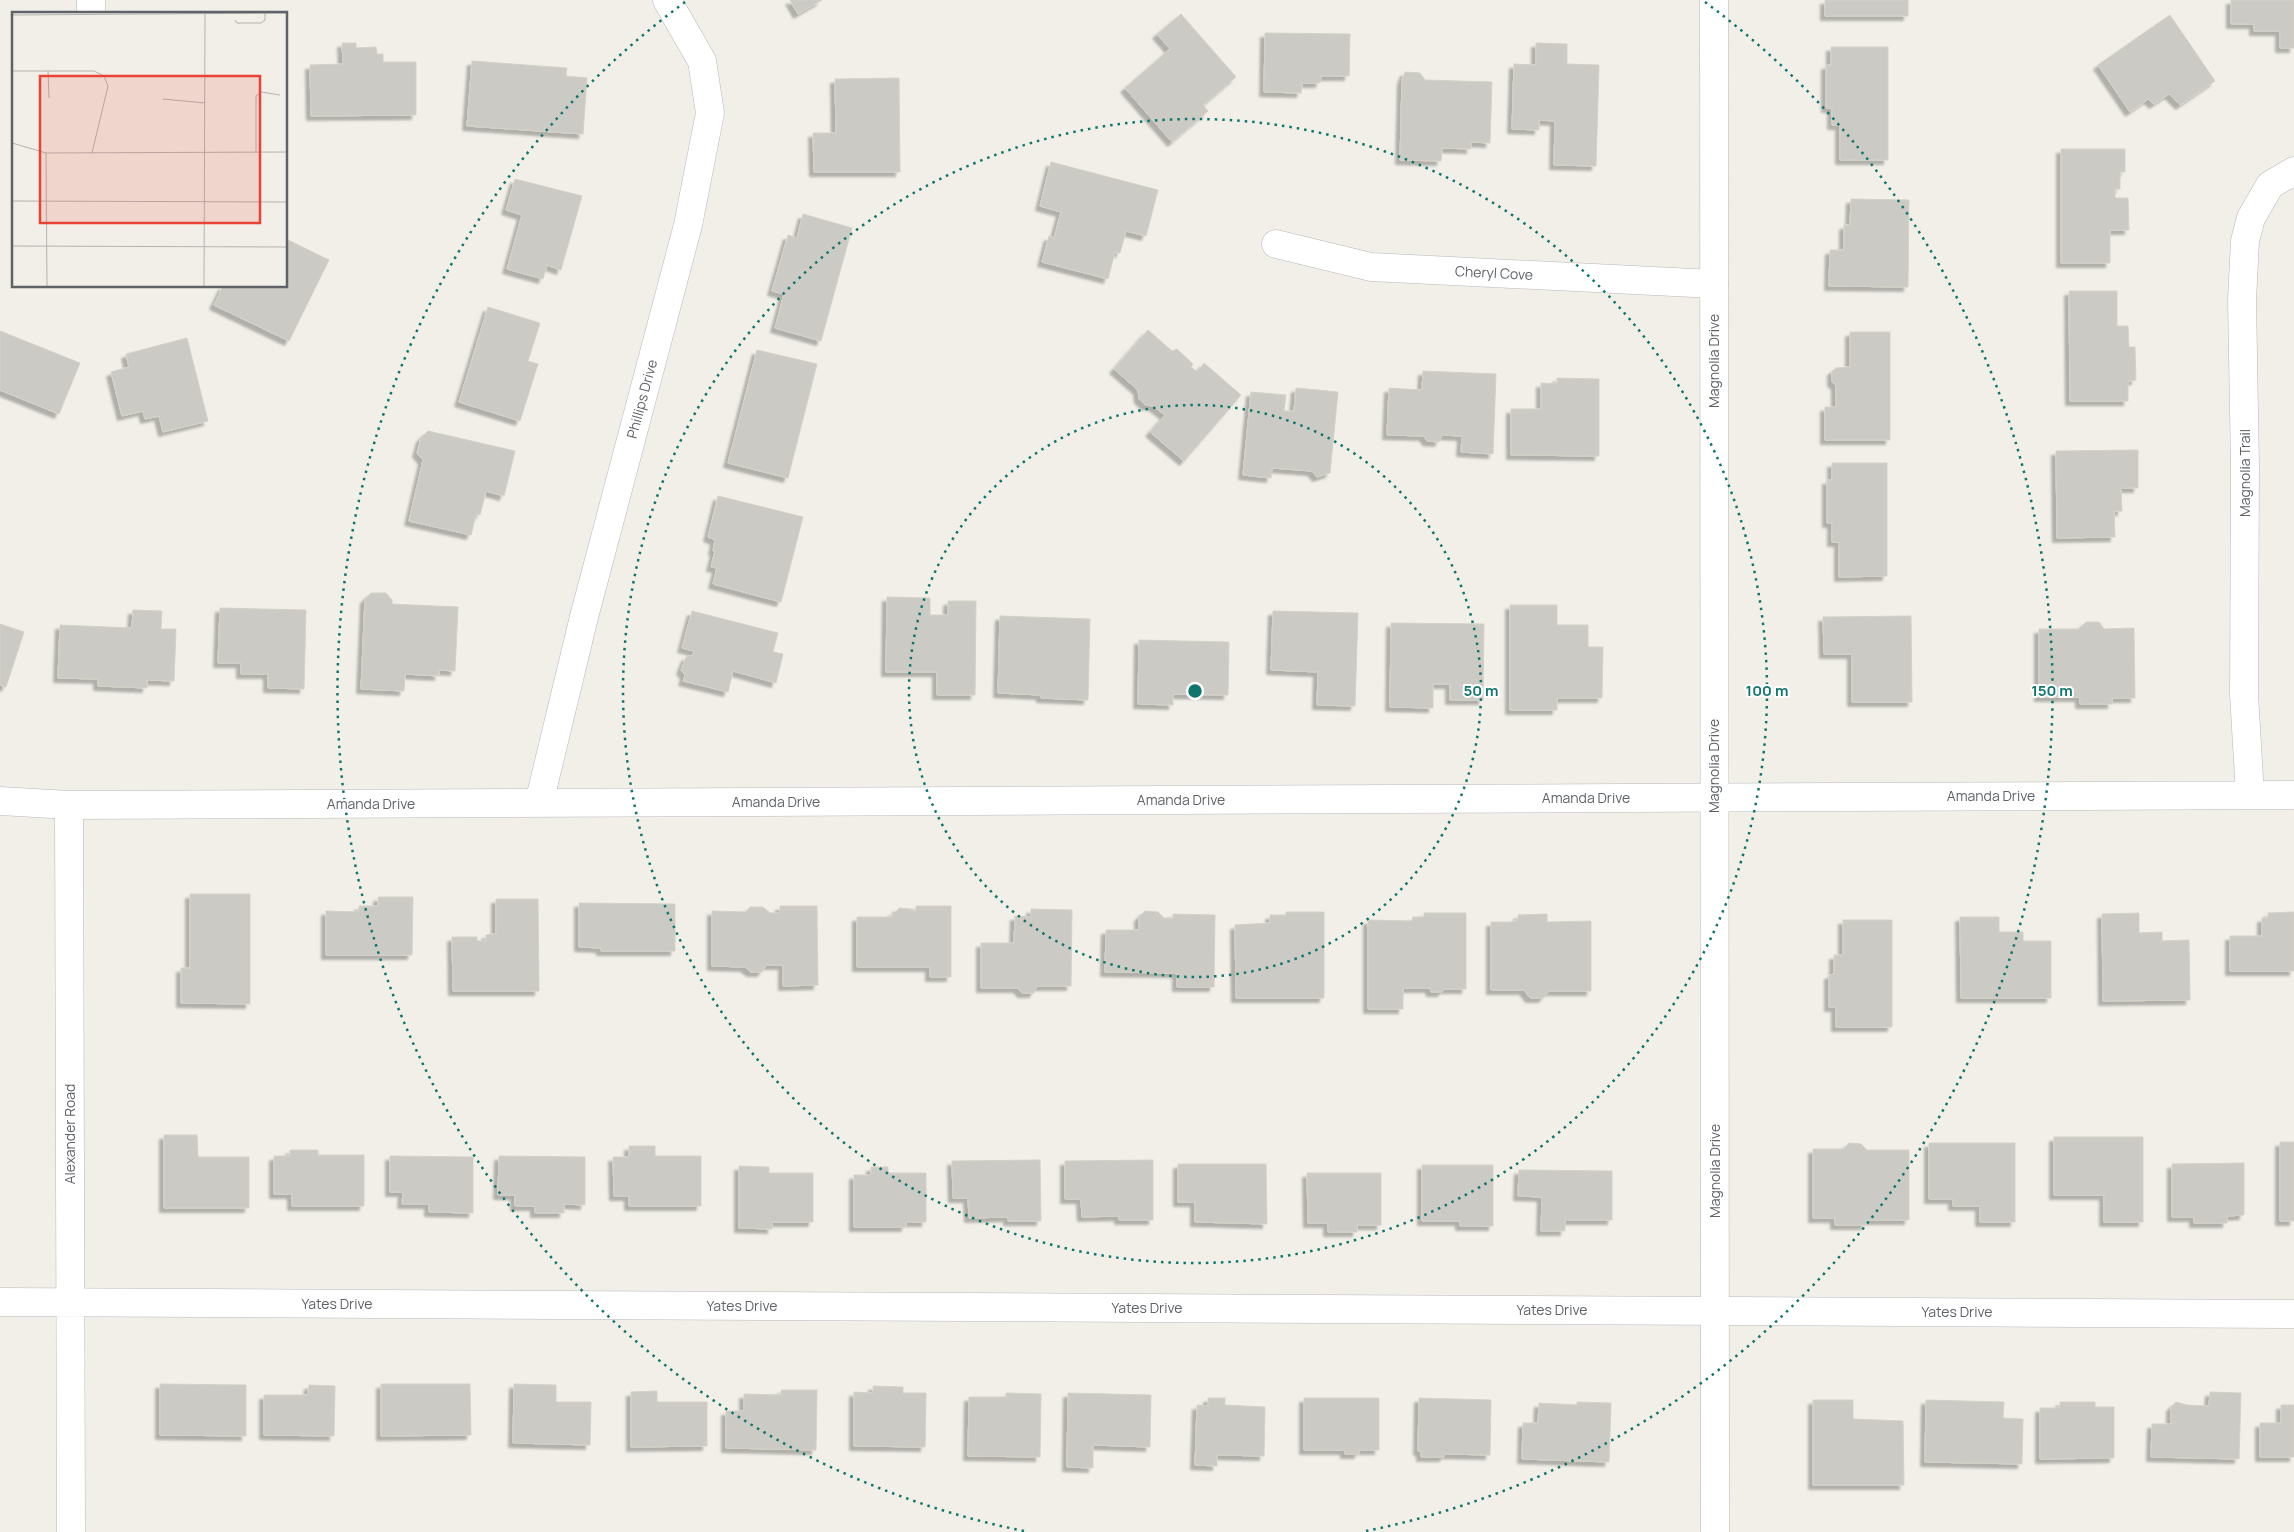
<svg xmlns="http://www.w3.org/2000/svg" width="2294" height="1532" viewBox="0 0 2294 1532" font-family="Manrope,sans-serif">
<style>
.building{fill:#cccac5;stroke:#d6d1c6;filter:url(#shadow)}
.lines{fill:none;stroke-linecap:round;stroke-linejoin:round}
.minor-casing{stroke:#b5b8bc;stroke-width:29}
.tertiary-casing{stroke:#b5b8bc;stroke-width:29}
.minor{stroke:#fff;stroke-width:28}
.tertiary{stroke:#fff;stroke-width:28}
.ring{fill:none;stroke:#0f766e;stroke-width:2.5;stroke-dasharray:2.5 5}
.labels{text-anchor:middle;stroke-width:4;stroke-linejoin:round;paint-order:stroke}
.street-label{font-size:14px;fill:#5f6368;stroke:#fff}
.inset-road{fill:none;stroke:#b3b3b1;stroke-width:1}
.view{fill:#ea4335;fill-opacity:0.15;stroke:#ea4335;stroke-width:2.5}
.inset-edge{fill:none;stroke:#5f6368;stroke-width:2.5}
.centre{fill:#0f766e;stroke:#fff;stroke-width:2.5}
.ring-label{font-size:15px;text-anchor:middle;font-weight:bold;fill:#0f766e;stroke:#fff;stroke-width:4;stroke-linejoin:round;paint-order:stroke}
</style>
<defs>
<filter id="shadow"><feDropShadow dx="-4.5" dy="4.5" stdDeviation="1" flood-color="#0004"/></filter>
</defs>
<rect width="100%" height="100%" fill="#f1efe8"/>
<path class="building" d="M790,0H822L798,14Z
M1825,0H1908V16H1825Z
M2231,0H2294V48H2280V31H2254V24H2231Z
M1181,14L1236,77L1203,105L1208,111L1172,142L1125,88L1170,49L1157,34Z
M2170,15L2215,81L2180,105L2169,94L2154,104L2148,99L2130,112L2098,65Z
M1265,33L1350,34L1349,76H1321L1320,83H1302L1301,93L1264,92Z
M342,43H356V48L376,47L377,54H383V62H416V115L311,116L310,65L343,64Z
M1536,43L1567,44V64L1599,65L1596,166L1554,165L1555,121L1539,120V130L1512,129L1514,64L1536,65Z
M1831,47H1888V160H1840V125H1832V108H1826V65H1831Z
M472,61L567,68L566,76L587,78L583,134L467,126Z
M1405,72L1420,73L1425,80L1492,82L1490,143L1471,142V149L1442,148L1441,161L1400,160L1402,80Z
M899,78L900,172H814L813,133H836L835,79Z
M2061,149H2125V172H2120V189H2115V198H2128L2129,230H2110V263H2061Z
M1051,162L1158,190L1146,236L1126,231L1120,253L1115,252L1108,279L1042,262L1049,236L1054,238L1061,212L1040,206Z
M515,179L582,196L561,270L547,265L543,279L507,269L522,215L506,210Z
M1851,199L1909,200L1908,287L1829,286L1830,250H1844V225H1850Z
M803,214L852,228L821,341L775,328L784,294L772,291L788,235L797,238Z
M286,239L329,260L289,341L214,305L223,286H286Z
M2069,291H2117V326H2128L2129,347H2135L2136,380L2128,381V401H2070Z
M488,307L540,323L528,361L538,364L520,421L459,402Z
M1148,330L1172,351L1177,349L1193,364L1191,367L1197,372L1204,363L1241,395L1184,461L1150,432L1165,415L1153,406L1146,405L1139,399L1138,390L1114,369Z
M0,331L80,363L59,414L0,390Z
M1850,332H1890V440H1825V407H1836V385L1832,382V371L1836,368L1850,367Z
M187,338L208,421L163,432L159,416L145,419L143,411L122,416L111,372L129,367L126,354Z
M757,350L817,364L788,478L728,463Z
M1423,371L1496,374L1493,454L1461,452L1462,436L1442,435L1439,442L1427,441L1424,436L1387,435L1389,388L1422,390Z
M1557,378L1599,379V456L1511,455V409H1541V383L1557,384Z
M1296,388L1338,392L1330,473L1317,477L1312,471L1272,468L1271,478L1243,475L1251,392L1286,395L1284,411H1294Z
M428,431L515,451L504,496L486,491L480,515L476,514L471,535L409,521L423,460L417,453L421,438Z
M2138,450V488H2121L2122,511H2114L2115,537L2057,538L2056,451Z
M1832,463H1887V576L1839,577V542H1832V523H1827V480H1832Z
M718,496L803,517L781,602L713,584L717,568L711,567L715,551H713L715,540L708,537Z
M371,593H386L392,600V604L458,607L455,671L439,670V676L405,674L404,691L361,689L365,599Z
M887,597L930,598V615H948V601H976L975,695H937V672H886Z
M1510,605H1557V625H1588V647H1603L1602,698H1557V710H1510Z
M220,608L306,610L304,689L268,688V674H241V663H218Z
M133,610L162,611L161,629H176L174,681L147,680V688L98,686V679L58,678L60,625L132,628Z
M692,611L778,633L773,652L783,654L776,683L733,671L728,692L683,681L685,675L681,670L686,657L693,655L694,651L682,648Z
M1273,611L1358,613L1355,706L1317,705L1318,672L1271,670Z
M1000,616L1090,619L1088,700L1041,698V695L998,693Z
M1911,616L1912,702H1852V654H1824L1823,617Z
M2086,622H2099L2104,629L2134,628L2135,698H2112V704H2080V697H2039V629H2079Z
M1391,623L1484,624L1483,700H1450V684H1433V708L1390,707Z
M0,624L24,632L6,687L0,685Z
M1139,640L1229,642L1228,695L1173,694V705L1138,704Z
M190,894H250V1004L181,1003V968H190Z
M378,897H413L412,955H326V911L359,912V906H378Z
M496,899H538L539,991H453L452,937H477V941H486V935L496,934Z
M579,903L675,904V951H601V948L579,947Z
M780,906H817L818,985L783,986V965H766L762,972H751L745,967L712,966V911L746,912L750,907H763L770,913H780Z
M916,906H951V977H930V967H857V917H892V912H896L899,908L911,909L916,912Z
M1031,909L1072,910L1071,986H1037L1034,993H1022L1018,988H981V943H1014L1015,916L1031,917Z
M1145,911L1158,912L1164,918H1173V914L1215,915L1214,987H1177V973L1105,972L1106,930H1139V917Z
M1286,912H1324V998H1236L1235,925L1270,923V915H1286Z
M2294,912V971H2230V936H2262V918H2268V913Z
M1424,913H1466V989H1444L1442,992H1431L1430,988H1403V1009H1368V920L1412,921L1413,917H1424Z
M2139,913V933L2162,932V941L2189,940L2190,1000L2103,1001L2102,914Z
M1547,914V922L1591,921V991H1549L1543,998H1530L1524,990H1491V922H1511L1518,920V915Z
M1960,917H1999V932H2023V941H2051V998H1961Z
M1843,920H1892V1027H1836V1007H1829V975L1834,974V955H1843Z
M164,1135H197L198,1157H249V1208H164Z
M2054,1137H2143V1222H2104V1195H2054Z
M2280,1142H2294V1221H2280Z
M1849,1143L1861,1144L1867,1150H1909V1220H1866V1225H1835V1218H1813V1149H1844Z
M1929,1143H2015V1222H1980V1206H1953V1199H1929Z
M629,1146H655V1156H701V1206H629V1196H614L613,1157H629Z
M290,1150H318V1155H364V1206H292V1194H274V1156H290Z
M390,1156L473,1157V1213L429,1212V1204H402L403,1192H390Z
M499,1156L585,1157V1205L564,1204V1213H535V1206H515V1195H498Z
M1040,1160L1041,1221H1008V1217L969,1218L968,1198H953L952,1161Z
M1153,1160V1220H1119V1216L1082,1217L1081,1199H1065V1161Z
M2244,1163V1215L2227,1216V1223H2194V1217H2172V1164Z
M1178,1164H1266L1267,1224L1195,1222V1202H1178Z
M1422,1165H1493V1226H1460V1221H1422Z
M739,1166L769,1167V1173H813V1222H772V1229L739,1228Z
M871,1167H888V1173H926V1222H906V1227H854V1175H871Z
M1519,1170L1612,1171V1220H1565V1231H1541L1542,1197L1518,1196Z
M1307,1173H1381V1225H1357V1232H1328V1223H1308Z
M160,1384L246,1385V1436L160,1435Z
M381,1384H470L471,1435L381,1436Z
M514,1384L556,1385V1402H591L590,1445L513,1443Z
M309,1385L335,1386L334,1436L264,1435V1395H308Z
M873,1386L903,1387V1393H926L925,1447L854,1446V1392L873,1393Z
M781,1390H817L816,1450L726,1448V1411H744V1394L781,1395Z
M657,1391V1402H707V1446L631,1447V1392Z
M2210,1392L2241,1393L2239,1459L2151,1457L2152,1424H2171V1407L2176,1402L2187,1405L2209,1406Z
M1006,1393L1041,1394L1040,1457L968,1456L969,1397H1006Z
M1068,1393L1151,1395L1150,1447L1093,1445V1468L1067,1467Z
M1208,1398H1225V1405L1265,1407L1264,1456L1217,1455V1466L1195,1465L1197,1405L1208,1406Z
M1304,1398H1379V1450H1359V1454H1345V1450H1304Z
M1419,1398L1491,1400L1490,1455L1445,1454L1444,1457H1421V1451H1418Z
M1813,1400H1853V1419L1903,1421L1904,1485H1813Z
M1926,1400L2004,1402L2003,1418L2023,1419L2022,1464L1925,1462Z
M1577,1402L1611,1403L1609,1462L1522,1459L1523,1423H1538L1539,1403L1577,1405Z
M2060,1402H2095V1407H2114V1458L2040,1459V1408H2060Z
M2281,1405H2294V1457H2260V1423H2281Z"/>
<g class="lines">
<defs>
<path id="minor" d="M91,0V14
M1276,244L1371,267L1714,284
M2250,795L2244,694L2245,466L2242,300L2245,241L2251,218L2270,185L2294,171
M0,801L69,805L2294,795
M539,803L584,617L688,225L710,113L702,61L667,0
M69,805L71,1532
M0,1302L2294,1314"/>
<path id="tertiary" d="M1714,0L1715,1532"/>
</defs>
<use href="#minor" class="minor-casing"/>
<use href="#tertiary" class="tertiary-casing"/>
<use href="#minor" class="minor"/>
<use href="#tertiary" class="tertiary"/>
</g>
<g class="ring">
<circle cx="1195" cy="691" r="286"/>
<circle cx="1195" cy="691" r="572"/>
<path d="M1024 1531A857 857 0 0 1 685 2M1705 2A857 857 0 0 1 1366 1531"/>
</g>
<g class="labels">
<g class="street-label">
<text transform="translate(1494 273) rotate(3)" y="5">Cheryl Cove</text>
<text transform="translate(1714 361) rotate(-90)" y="5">Magnolia Drive</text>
<text transform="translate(642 399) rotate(-75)" y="5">Phillips Drive</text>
<text transform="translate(2245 473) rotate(-90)" y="5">Magnolia Trail</text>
<text transform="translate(1714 766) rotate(-90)" y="5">Magnolia Drive</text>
<text x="1991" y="801">Amanda Drive</text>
<text x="1586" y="803">Amanda Drive</text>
<text x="1181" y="805">Amanda Drive</text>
<text x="776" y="807">Amanda Drive</text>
<text x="371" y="809">Amanda Drive</text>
<text transform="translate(70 1134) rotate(-90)" y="5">Alexander Road</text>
<text transform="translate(1715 1171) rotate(-90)" y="5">Magnolia Drive</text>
<text x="337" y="1309">Yates Drive</text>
<text x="742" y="1311">Yates Drive</text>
<text x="1147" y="1313">Yates Drive</text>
<text x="1552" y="1315">Yates Drive</text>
<text x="1957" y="1317">Yates Drive</text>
</g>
</g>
<g transform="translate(12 12)">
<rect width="275" height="275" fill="#f1efe8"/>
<path class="inset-road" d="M0,3L275,1M223,8L225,11H249L253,8V1M0,59H82L92,64L96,74L80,141M36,59L37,86M151,87L193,91M0,131L34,141L275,140M244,140V84L249,80L268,83M34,141L35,275M0,189L275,190M0,234L275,235M192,275L193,2"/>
<path class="view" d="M28,64H248V211H28Z"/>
<rect width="275" height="275" class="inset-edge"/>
</g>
<circle cx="1195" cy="691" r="8" class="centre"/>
<g class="ring-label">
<text x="1481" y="696">50 m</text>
<text x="1767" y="696">100 m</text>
<text x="2052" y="696">150 m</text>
</g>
</svg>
